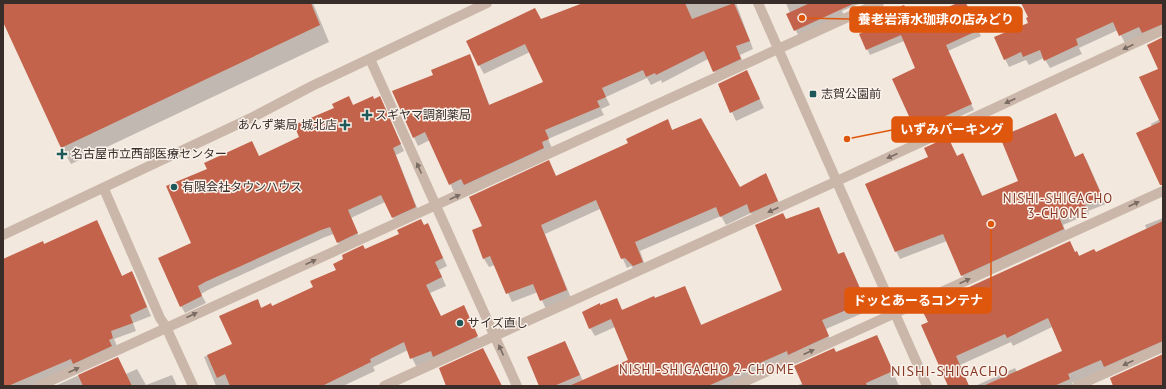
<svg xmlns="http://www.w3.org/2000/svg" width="1166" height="389" viewBox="0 0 1166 389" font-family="'PT Sans','Noto Sans JP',sans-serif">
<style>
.shadow{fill:#0003}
.building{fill:#c4634b}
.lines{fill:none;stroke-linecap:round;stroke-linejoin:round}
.minor{stroke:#cab7aa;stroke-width:10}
.tertiary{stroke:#cab7aa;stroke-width:10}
.oneway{fill:#7a6b63}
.poi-dot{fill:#1f5859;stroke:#faf2eb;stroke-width:1.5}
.labels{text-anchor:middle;stroke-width:3;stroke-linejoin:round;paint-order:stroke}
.poi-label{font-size:12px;fill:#382d29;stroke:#faf2eb;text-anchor:start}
.neighbourhood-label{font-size:13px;letter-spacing:1px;fill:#863724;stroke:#faf2eb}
.quarter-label{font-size:14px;letter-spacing:1px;fill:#863724;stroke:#faf2eb}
.leader{fill:none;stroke:#df570d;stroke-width:1.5}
.callout-dot{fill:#df570d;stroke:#faf2eb;stroke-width:1.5}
.callout{fill:#df570d;stroke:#df570d;stroke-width:1.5}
.callout-label{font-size:13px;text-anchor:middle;font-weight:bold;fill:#fff}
</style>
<rect width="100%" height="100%" fill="#f2e8de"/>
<path class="shadow" d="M3,3H313L329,42L71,164L62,148L4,23H3Z
M586,3H736L753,49L740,55L745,67L718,79L708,59L662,83L661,80L651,85L647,78L606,97L610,105L601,109L604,115L548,139L552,148L454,192L430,140L418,146L393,92L434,75L469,56L490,106L545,83L530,52L484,74L479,65L541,20Z
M786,3H861L842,11L846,20L801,41L788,14L790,13Z
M959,3H965L981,36L948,51L974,110L943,124L946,131L922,142L893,80L917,69L904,41L870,55L867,49L913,24Z
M1022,3H1163V33L1125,43L1118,30L1079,48L1082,54L1050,68L1044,58L1029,65L1026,60L1009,67L1005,59L1029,24V17Z
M1163,49V188L1151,124L1160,119L1159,69Z
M751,80L764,108L736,121L719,84Z
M374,100L383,105L404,151L396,155L420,215L397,225L385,202L351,218L361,241L342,250L334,234L325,237L210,289L201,294L206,303L185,313L181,306L193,243L259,157L300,137L353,106Z
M1056,114L1075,157L1083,154L1087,161L1106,204L1088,211L1089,214L1063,225L1068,237L966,283L947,241L900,259L896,251L929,157L948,138L957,157L963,154L983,197L1020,181Z
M667,121L673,131L739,188L766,175L782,209L756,221L751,213L726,225L721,216L640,251L647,271L639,274L631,266L627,268L600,209L545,234L571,298L546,309L538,292L512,302L495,265L489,267L484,259L473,230L483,226L549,162L556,176L629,144Z
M818,208L839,255L843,253L848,261L870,310L826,329L832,345L732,386H541L565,342L583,381L629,361L615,327L595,336L590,328L600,306L616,299L622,310L685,287L702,326L783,291L787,220Z
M1163,218V351L1106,369L1072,383L1073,386H975L1015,368L1017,372L1063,352L1052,327L1013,346L1011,342L960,365L969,386H949L922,326L1075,253L1077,252L1079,256L1096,253L1147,230L1145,225Z
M97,222L122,276L132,272L136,280L151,316L133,323L136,331L114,339L117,346L45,386H3V260L44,245Z
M428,225L447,266L439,270L446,286L430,293L441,317L464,306L481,345L416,366L408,350L373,367L375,371L343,386H216L204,357L233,344L257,300L262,309L271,307L314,288L365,250Z
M881,344L899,386H796L803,383L836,353Z
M117,358L126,374L137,369L146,385L172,375L177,386H55Z"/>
<path class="building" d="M3,3H311L320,25L61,148L3,22Z
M583,3H685L692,19L734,3L750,41L736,46L741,59L713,72L704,51L656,75L655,73L646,77L643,70L602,88L606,97L597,101L600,107L545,130L549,139L542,142L544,148L464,185L461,179L449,185L425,132L413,138L392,91L433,75L431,70L470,54L489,105L543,82L525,44L478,66L466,41L535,8L541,19Z
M810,3H855L794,31L786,14Z
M957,3H966L979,30L946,45L972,104L941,118L943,125L918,136L892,79L915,68L901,35L866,50L859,34L892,19L888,12L904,5L913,23Z
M1021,3H1163V24L1142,33L1139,27L1119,36L1113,22L1076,39L1078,45L1044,61L1040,50L1023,57L1021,52L1004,60L994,37L1028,23L1026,18L1028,17Z
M1163,37V185H1160L1136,133L1160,122L1139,77L1158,69L1147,45Z
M747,70L760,99L730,113L718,84Z
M349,96L353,105L373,96L374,99L380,96L401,144L393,148L416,207L392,218L381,195L348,210L358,233L337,243L330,227L321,230L205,282L198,286L202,296L180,307L158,258L191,243L166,186L207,169L204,163L252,141L259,156L299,137L294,125L334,108L332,104Z
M1056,113L1075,157L1083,153L1102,196L1085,204L1086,206L1059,217L1064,229L961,276L943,234L895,252L865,184L928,157L924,148L948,137L957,156L963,153L982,196L1018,181L1000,137Z
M701,118L740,187L766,173L778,201L750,213L747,204L720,217L716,207L635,242L643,262L633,266L625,258L621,259L596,200L541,225L567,290L540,301L533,284L506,294L490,256L483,259L472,230L482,226L469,197L549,160L556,176L628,143L626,139L668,119L672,130Z
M819,207L838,254L844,252L866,302L822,320L829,336L788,355L787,351L708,386H569L628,360L611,319L589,329L582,312L600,303V305L617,298L622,310L654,296L655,298L685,286L701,325L782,290L755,225L783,213L786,219Z
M421,219L424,225L428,223L443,258L435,262L442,277L426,285L441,316L464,305L478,336L433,357L431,351L410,359L404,342L370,359L371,362L322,386H230L225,374L217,378L207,355L232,344L219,316L258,299L261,308L271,303L272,306L313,287L310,281L336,270L333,264L343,259L342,255L363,245L365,249L399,234L397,230Z
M97,220L122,276L132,271L147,307L130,315L133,323L111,331L113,338L109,340L112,346L73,364L71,359L8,386H3V259L43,241L44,244Z
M1163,221V341L1104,367L1101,360L1068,374L1070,379L1054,386H983L1062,351L1048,318L1007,338L1005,334L956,356L969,386H948L921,325L928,322L923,312L968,292L967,288L1070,241L1075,252L1077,251L1079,256L1094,249L1096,252Z
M877,335L893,371L866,383L867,386H803L794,366L834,348L836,352Z
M565,341L580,375L554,386H539L527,357Z
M483,348L502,386H446L439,368Z
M1163,354V386H1113L1110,378Z
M118,357L132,386H83L78,375Z"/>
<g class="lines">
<path class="minor" d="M370,59L517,386
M104,189L160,318L166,327L193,386
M39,386L879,3
M384,386L837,181L1163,30
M735,386L1163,191
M1077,386L1163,347"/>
<path class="tertiary" d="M758,3L927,386
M3,235L253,117L312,86L487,3"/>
</g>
<defs><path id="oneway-solid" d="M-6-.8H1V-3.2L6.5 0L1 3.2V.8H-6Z"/></defs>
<g class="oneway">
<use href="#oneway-solid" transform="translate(1128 47) rotate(155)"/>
<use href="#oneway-solid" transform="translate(1010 101) rotate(155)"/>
<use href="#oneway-solid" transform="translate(892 156) rotate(155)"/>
<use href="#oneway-solid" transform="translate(419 168) rotate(-114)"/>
<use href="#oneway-solid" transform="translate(455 197) rotate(-25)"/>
<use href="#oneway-solid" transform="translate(1134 204) rotate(-25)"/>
<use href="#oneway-solid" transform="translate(773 210) rotate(156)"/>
<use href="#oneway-solid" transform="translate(311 262) rotate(-24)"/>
<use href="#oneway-solid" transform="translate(965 281) rotate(-25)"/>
<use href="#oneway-solid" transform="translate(192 315) rotate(-24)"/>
<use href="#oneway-solid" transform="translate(501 350) rotate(-114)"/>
<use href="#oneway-solid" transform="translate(809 352) rotate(-25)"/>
<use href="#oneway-solid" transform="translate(1128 363) rotate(155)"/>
<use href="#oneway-solid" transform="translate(74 370) rotate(-25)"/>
</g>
<g class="poi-dot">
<rect x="809" y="90" width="8" height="8" rx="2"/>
<path d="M365 109h4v4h4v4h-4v4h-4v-4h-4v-4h4z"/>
<path d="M343 119h4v4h4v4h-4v4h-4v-4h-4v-4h4z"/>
<path d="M60 148h4v4h4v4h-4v4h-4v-4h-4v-4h4z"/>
<circle cx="174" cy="187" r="4"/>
<circle cx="460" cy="323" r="4"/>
</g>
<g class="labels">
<g class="poi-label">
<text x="821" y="98">志賀公園前</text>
<text x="375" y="119">スギヤマ調剤薬局</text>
<text x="337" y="129" text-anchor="end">あんず薬局 城北店</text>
<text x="71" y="158">名古屋市立西部医療センター</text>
<text x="182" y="191">有限会社タウンハウス</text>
<text x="468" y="327">サイズ直し</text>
</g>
<g class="neighbourhood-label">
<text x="1058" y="203">NISHI-SHIGACHO<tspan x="1058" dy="15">3-CHOME</tspan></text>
<text x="707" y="374">NISHI-SHIGACHO 2-CHOME</text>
</g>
<g class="quarter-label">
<text x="950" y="376">NISHI-SHIGACHO</text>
</g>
</g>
<path class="leader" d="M802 18L850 19M847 139L892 130M991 224L991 300"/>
<g class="callout-dot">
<circle cx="802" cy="18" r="4"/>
<circle cx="847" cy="139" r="4"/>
<circle cx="991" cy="224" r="4"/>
</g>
<g class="callout">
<rect x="850" y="7" width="172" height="25" rx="4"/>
<rect x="892" y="117" width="120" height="25" rx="4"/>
<rect x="845" y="288" width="146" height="25" rx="4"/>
</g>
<g class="callout-label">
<text x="936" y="24">養老岩清水珈琲の店みどり</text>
<text x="952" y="134">いずみパーキング</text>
<text x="918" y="305">ドッとあーるコンテナ</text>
</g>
<rect width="1166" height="389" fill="none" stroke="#382d29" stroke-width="8"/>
</svg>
